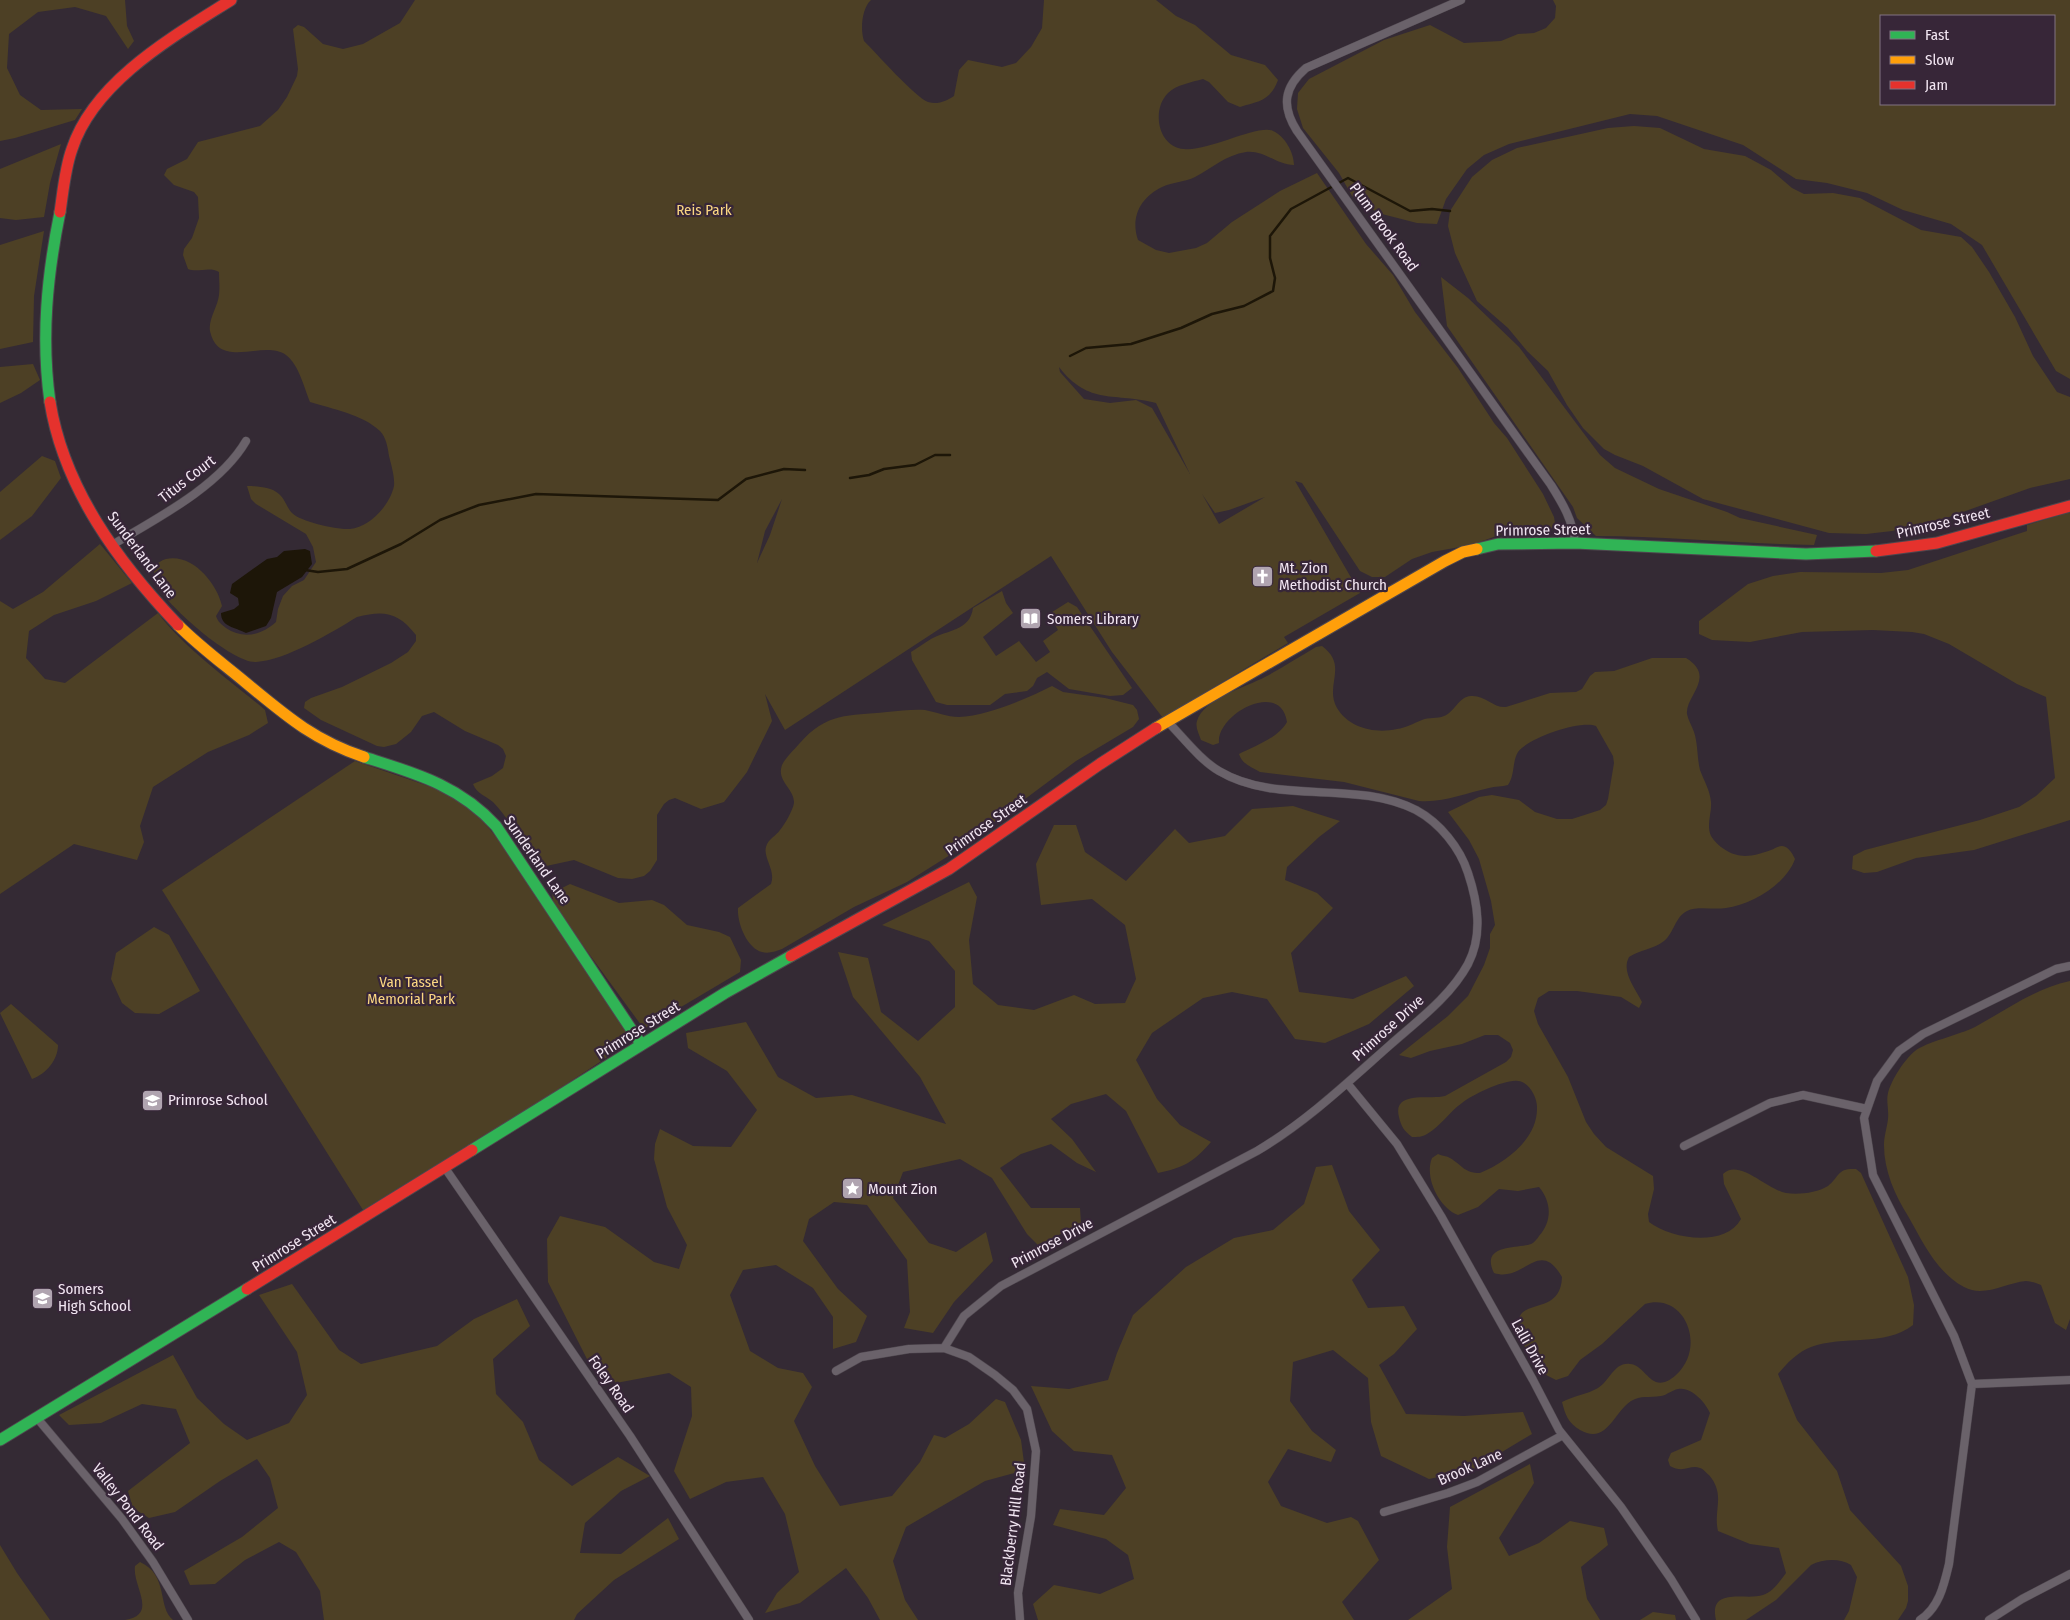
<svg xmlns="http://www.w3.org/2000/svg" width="2070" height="1620" viewBox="0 0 2070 1620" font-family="'Fira Sans Condensed',sans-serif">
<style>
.green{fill:#4d4025;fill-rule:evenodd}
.water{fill:#1d1608}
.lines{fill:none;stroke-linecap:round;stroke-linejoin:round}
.stream{stroke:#1d1608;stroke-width:2.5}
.street-casing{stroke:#4e464e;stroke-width:9}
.fast-casing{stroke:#4e464e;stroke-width:13}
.slow-casing{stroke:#4e464e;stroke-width:13}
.jam-casing{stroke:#4e464e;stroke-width:13}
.street{stroke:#6a626a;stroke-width:8}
.fast{stroke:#30b455;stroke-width:11}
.slow{stroke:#ff9f0a;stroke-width:11}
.jam{stroke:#e5322d;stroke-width:11}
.labels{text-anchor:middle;stroke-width:4.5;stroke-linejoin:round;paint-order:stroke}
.park-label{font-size:15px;fill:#fad682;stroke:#372638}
.street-label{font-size:15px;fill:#f2e6f2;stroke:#372638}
.poi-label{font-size:15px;fill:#f2e6f2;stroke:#372638;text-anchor:start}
</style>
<rect width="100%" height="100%" fill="#342a34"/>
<path class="green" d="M0,0H125L127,26L134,41L128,49L106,16L75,7L38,12L9,34L7,68L20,95L41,110L82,109L75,120L15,138L0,141Z
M415,0H871C862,8 860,29 864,41C875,52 916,98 928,102C938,105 946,101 954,96L959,70L968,60L1002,67L1016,63L1031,47L1042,28L1044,0H1156L1176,16L1195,25L1231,55L1265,65L1278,80C1270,101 1260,101 1240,107L1228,102L1209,82L1203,79C1192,82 1176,85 1168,93C1151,110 1158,147 1184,149C1208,152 1258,124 1273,131C1285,136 1294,153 1294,165C1277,165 1264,150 1246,152C1226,155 1212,168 1195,177C1185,182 1173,182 1162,187C1141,197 1130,217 1138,240L1156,250L1169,253L1196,248L1207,243L1232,222L1280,191L1317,173L1366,244L1393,275L1415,312L1458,368L1494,423L1507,438L1543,494L1554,517L1555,523L1551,529L1519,528L1471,545L1432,552L1412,559L1385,577H1372L1360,571L1302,483L1295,481L1360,593L1284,637L1288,643L1163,718L1112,652L1051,556L785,730L765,694L772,721L747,772L724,802L701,809L675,798L669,800L664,804L657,815V860L650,871L644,876L632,879L618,878L574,860L537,868C524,846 511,821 493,802C486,796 477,794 473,784L492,776L503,768L506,756L503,749L498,745L465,731L434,712L422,716L411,732L396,744L384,747L377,746L321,720L304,708L305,702L311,698L342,687L391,663L408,652L416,641V635C398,612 384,610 357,617C331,633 286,660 256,662C232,663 169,607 158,587C154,580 153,572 155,565C158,563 162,560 166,559C192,553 217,583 222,606L216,616C218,622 221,624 226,628C242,639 261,636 276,622L278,609L283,596L292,586L304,580L316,562L313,547L306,534L256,504L251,499L247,486C256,486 272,487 279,494C285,499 287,508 292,513C301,522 338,530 350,529C370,527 390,505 394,486C395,477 391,464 389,456C388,448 386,437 380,431C362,414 332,409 310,402C304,387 299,365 286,355C263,339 219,371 210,331C208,320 218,306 219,295C220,287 219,279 219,272C209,266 198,273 188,269L183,255L184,249L192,238L199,218L198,197L194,192L174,185L164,175L167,169L187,159L198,142L260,126L278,110L287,97L297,76L298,69L293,29L298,25L304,27L323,44L343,49L363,44L400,23ZM1059,367C1089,406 1115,392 1156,403L1190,474L1152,408L1136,400L1110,403L1084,399L1060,372ZM1202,494L1215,513L1229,510L1265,497L1219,524ZM782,499L770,535L757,563L765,531Z
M1553,0H2070V379L2056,371L1982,245L1951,224L1903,210L1867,193L1827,183L1796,179L1743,145L1657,116L1630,114L1509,144L1484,155L1467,169L1446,199L1437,224L1417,223L1378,213L1352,196L1339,173L1303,128L1297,109L1298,93L1309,79L1384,40L1430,25L1464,43L1501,41L1518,34L1534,33L1546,28L1555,18L1556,6ZM1881,16H2054V104H1881Z
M1634,126L1660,128L1704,149L1745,156L1771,170L1792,188L1804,194L1833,193L1860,198L1921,230L1961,237L1972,247L1989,272L2015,317L2033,356L2057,392L2070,397V479L2030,488L1946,518L1892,531L1866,534L1829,533L1703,499L1643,466L1615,455L1604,449L1583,428L1567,405L1548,371L1527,351L1508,328L1477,301L1455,253L1448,226L1450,211L1472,177L1492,160L1517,148L1608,128Z
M61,144L50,183L44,217L16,220L0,218V169Z
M44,231L34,296L33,342L0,349V245Z
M1441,277L1468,298L1519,347L1600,455L1615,468L1659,489L1727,512L1740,518L1817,535L1814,545C1741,544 1669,536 1596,536L1577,518L1573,507L1447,326Z
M33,364L40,380L21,393L0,403V367Z
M42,456L55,461L61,478L32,516L0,540V492Z
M2070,512V820L1974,850L1916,858L1877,872L1864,873L1852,869L1853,856L1865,850L1980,820L2019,807L2036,796L2055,778L2046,697L2017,684L1949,644L1924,634L1912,632L1873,630L1802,632L1750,642L1712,640L1699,634V621L1748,584L1773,576L1800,572L1881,573L1908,570L2027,531V525Z
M100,544L132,583L96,601L54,615L29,631L26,658L45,679L65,683L158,613C185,649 231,681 265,710L268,723L249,735L208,752L153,787L140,826L144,842L137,860L74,844L0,894V601L13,609L43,592Z
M1002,591L1006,603L1013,613L983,637L996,656L1019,641L1036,662L1050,652L1043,641L1058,630L1049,614L1068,602L1077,607L1132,688L1123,695L1110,696L1069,689L1047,672L1037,678L1033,686L1027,691L1005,694L990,705H947L936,702L912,660L911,652C918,648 924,643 931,639C947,630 970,631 973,608Z
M1322,646C1349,666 1324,685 1337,708C1349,728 1375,734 1397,729C1406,728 1414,723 1422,720C1429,717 1437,719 1444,716C1455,712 1458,697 1471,696C1485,695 1493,708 1506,707L1550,693L1576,692L1582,689L1590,676L1595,672L1614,671L1652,658H1686C1717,677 1685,696 1687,714C1688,720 1692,726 1694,732C1698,744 1697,758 1700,770C1704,781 1710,790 1711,802C1712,813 1706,824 1711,836C1714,841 1719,846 1724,849C1740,860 1754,856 1771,850C1774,849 1778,846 1782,846C1789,847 1792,853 1795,859C1786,884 1752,905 1726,908C1714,910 1697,906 1687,911C1675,917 1674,933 1664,941C1654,949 1639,950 1629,957C1621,972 1635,988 1642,1002L1639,1008L1621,997L1577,991H1549L1538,998L1534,1011L1538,1024L1568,1077L1586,1122L1594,1134L1606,1147L1653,1176L1654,1189L1648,1214L1649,1222C1671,1239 1725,1248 1741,1219L1724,1184L1723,1174C1739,1158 1766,1189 1786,1193C1798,1195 1817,1193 1828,1186C1840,1176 1837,1168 1856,1169L1861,1173L1908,1277L1914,1305L1913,1325C1885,1347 1843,1335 1811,1347C1799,1351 1786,1364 1778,1374L1797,1420L1837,1471L1850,1510L1901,1566L1908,1586V1601L1906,1608L1898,1620H1844L1849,1611L1857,1577L1851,1565C1840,1558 1823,1559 1811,1565L1776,1600L1746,1620H1716C1708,1586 1747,1601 1763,1595C1773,1592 1780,1581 1786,1573L1779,1548L1750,1544L1718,1531C1713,1510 1726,1495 1709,1475C1706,1473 1704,1469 1700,1468C1690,1464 1684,1474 1670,1466L1668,1460L1671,1453L1701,1440L1710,1413C1706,1403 1691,1386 1678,1389C1672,1390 1667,1395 1661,1396C1649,1398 1641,1395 1631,1401C1613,1413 1607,1445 1580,1430C1568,1423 1565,1414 1562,1402C1573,1396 1588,1394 1598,1388C1610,1381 1614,1362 1630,1364C1647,1365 1651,1397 1676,1375C1707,1347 1685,1292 1645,1304L1602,1344L1580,1360L1568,1376L1556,1380C1550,1377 1544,1374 1539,1370C1530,1360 1514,1330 1520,1316C1527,1301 1561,1312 1562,1277C1539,1237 1524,1283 1494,1273C1480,1244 1516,1249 1531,1244C1534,1243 1537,1239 1539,1236C1553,1221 1551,1201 1539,1187L1518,1191L1499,1189L1478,1207L1458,1215C1439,1208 1424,1177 1432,1158L1438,1154C1442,1156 1447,1156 1450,1158C1462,1165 1464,1173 1480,1173C1506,1162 1538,1139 1537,1107C1537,1097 1529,1082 1518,1081C1505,1079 1472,1095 1462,1103C1449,1112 1441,1126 1427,1134C1422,1137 1418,1137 1412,1137C1404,1131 1401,1126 1399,1117C1392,1090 1430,1100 1445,1096L1506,1062L1511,1057L1513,1050L1510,1043L1498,1035H1485L1462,1044L1430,1051L1411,1058L1399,1055L1448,1016L1468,996L1484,965L1490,948V934L1495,925L1491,901L1479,859L1469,840L1448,812L1479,797L1492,795L1519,800L1535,812L1557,819H1572L1600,810L1606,805L1608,799L1614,763L1613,756L1596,726C1580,720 1528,738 1518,752C1512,762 1515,775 1508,785C1502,787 1495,786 1489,788C1465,793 1444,803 1419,801L1344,782L1260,772C1251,767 1242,764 1239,754C1255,746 1278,738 1287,722C1281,679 1216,714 1219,743L1213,745L1201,740C1199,734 1195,727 1197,721C1203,699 1246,687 1265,677C1282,668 1299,657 1316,647Z
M1052,686L1063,692L1105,698L1133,705L1137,710L1139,719L1133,727L1076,761L950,855L907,882L854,907L782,949C776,951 769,954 762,952C747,948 737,923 738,908L771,884C776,870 763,858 766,847C768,839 776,836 780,830C785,824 793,810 794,803C795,789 776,781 782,765C786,757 793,751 799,744C827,712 848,716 887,712C900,711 913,709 925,710C936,712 947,717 959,717C987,716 1026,699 1052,686Z
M355,761L449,793L479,816L501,843L627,1033V1040L624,1046L535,1105L363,1210L162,890Z
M1293,806L1340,821L1319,837L1287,867L1285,880L1317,893L1333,908L1291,953L1299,992L1353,999L1406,976L1414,986L1369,1024L1325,1043L1295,1039L1267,999L1232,992L1203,998L1152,1033L1136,1060L1157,1099L1180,1125L1211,1142C1194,1162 1183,1168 1158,1173L1126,1111L1106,1094L1071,1104L1051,1119L1072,1139L1096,1172L1077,1163L1051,1144L1021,1154L1000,1168L1031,1208H1080L1081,1224L1038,1245L1027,1234L992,1178L960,1159L903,1172L893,1198L929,1243L956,1252L986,1232L993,1261L954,1302L933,1333L904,1328L910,1312L907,1260L867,1205L834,1202L809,1219L803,1241L838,1289L867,1316L856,1342L833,1349V1317L813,1288L776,1265L743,1270L730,1295L750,1351L778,1368L803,1373L812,1387L794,1421L815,1466L840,1506L892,1496L920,1462L934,1435L945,1438L969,1424L996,1399L1005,1402L1021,1440L1025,1470L985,1481L906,1527L893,1561L905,1600L918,1620H880L868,1598L846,1568L800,1603L765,1613L777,1593L799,1572L785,1514L763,1477L726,1482L690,1499L674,1471L692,1416L691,1387L669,1373L616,1383L588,1361L548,1282L547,1239L560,1216L605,1227L654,1262L679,1269L687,1245L667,1207L654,1159L655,1144L660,1129L693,1146L731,1147L757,1110L727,1071L688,1048L686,1033L746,1022L778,1077L816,1098L852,1095L946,1124L920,1077L853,997L838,952L868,958L881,1012L918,1041L955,1007V971L929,941L882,925L969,882L977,897L969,940L973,984L998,1005L1034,1010L1074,995L1095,1004L1125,1003L1136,979L1125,925L1092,899L1041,905L1036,864L1054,825H1076L1085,852L1126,881L1175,829L1189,843L1225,836L1252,809Z
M570,884L619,903L652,900L664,905L687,925L719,932L730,937L741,960L740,972L644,1029L554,906L552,893Z
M154,927L169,935L200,991L159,1014L135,1013L122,1003L111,979L116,953Z
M2070,981V1319L2066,1330L2055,1323L2041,1285C2036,1283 2031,1281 2026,1281C2005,1283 1984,1298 1964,1287C1936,1272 1923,1242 1908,1216C1895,1195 1884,1171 1884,1145C1884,1136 1887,1128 1888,1119C1889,1110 1886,1101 1888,1093C1892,1079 1904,1060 1915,1051C1926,1042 1959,1035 1975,1027C2006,1010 2034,989 2070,981Z
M11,1004L58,1045C58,1060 46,1074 32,1079L0,1013Z
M1332,1165L1349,1211L1380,1250L1352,1280L1368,1308L1404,1306L1417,1329L1394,1354L1379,1365L1406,1414L1464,1416L1523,1412L1532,1434L1472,1470L1429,1479L1381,1456L1371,1422L1368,1378L1333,1350L1293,1362L1290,1401L1312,1431L1336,1450L1331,1462L1288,1449L1268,1482L1281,1506L1327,1523L1351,1517L1358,1521L1379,1560L1342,1602L1354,1620H1038L1033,1604L1054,1585L1100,1594L1134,1579L1128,1555L1106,1539L1053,1525L1060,1509L1104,1515L1126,1488L1112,1455L1074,1451L1052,1431L1031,1386L1069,1389L1108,1380L1117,1353L1133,1315L1186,1267L1234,1238L1273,1230L1304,1204L1316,1167Z
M292,1284L339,1350L361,1364L437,1346L474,1319L517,1299L530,1326L493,1359L496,1394L523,1422L539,1460L572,1486L618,1457L650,1476L621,1491L585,1523L580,1553L621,1554L668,1518L679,1539L614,1580L577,1614L574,1620H324L320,1591L296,1552L279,1542L245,1560L215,1584L190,1585L184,1571L242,1537L278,1508L270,1478L257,1459L220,1481L175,1512L149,1518L133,1508L128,1491L190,1443L176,1409L142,1404L101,1423L69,1425L59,1415L173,1355L197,1398L224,1424L247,1440L289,1423L307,1395L297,1352L259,1295Z
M1530,1464L1534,1483L1499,1538L1509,1556L1539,1543L1570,1521L1604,1528L1608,1545L1581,1567L1587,1599L1600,1620H1408L1452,1589L1447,1547L1450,1507Z
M0,1545L17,1573L50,1620H0Z
M140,1562C169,1575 157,1607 173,1620H125C159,1615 132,1586 135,1566Z
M1653,1612L1675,1615L1676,1620H1640Z"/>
<path class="water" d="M305,549L310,551L312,564L302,577L277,592L271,618L266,626L246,633C235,627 221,627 221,613L234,609L239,605L238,598L230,593L232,584L267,559L277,557L284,551Z"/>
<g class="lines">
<path class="stream" d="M1070,356L1086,348L1131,344L1181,328L1212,314L1244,306L1273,291L1275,278L1270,258V236L1291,209L1348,178L1410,211L1432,209L1450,211
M850,478L869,475L884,469L915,465L935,455H950
M305,570L318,572L347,569L401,544L440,520L479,505L536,494L718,500L746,479L784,469L805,470"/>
<defs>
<path id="street" d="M1461,0L1306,68C1284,87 1281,106 1297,131L1551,485C1563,504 1573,521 1575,543
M112,545C156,519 220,486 246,441
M1347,1083L1397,1144L1441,1216L1533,1380L1559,1430L1621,1507L1671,1579L1696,1620
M1684,1146L1770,1103L1803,1095L1867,1109
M445,1168L630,1436L749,1620
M944,1348L964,1316L1001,1286L1257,1151C1306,1122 1347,1083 1390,1045C1417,1021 1450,997 1468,964C1483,935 1478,903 1468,873C1460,848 1440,823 1416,810C1355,779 1278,806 1219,771C1200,760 1182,736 1167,721
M836,1371L861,1357L909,1349L944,1348L969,1357L995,1375L1013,1390L1027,1409L1036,1451L1031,1516L1018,1593L1020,1620
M1972,1384L2070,1380
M37,1418L122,1519L153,1562L188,1620
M1384,1512L1448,1493L1477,1482L1563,1435
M1920,1620C1939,1608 1944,1585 1949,1564L1972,1384L1954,1336L1873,1175L1864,1118L1877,1081L1899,1051L1923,1034L2056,969L2070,966
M1989,1620L2022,1599L2070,1574"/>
<path id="fast" d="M50,402C41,338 47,276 60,212
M1477,549L1498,544L1575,543L1806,554L1876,551
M364,757C414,773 459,785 496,826L641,1044
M472,1150L725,993L791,956
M0,1440L247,1289"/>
<path id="slow" d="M178,625C199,646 222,663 245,682C285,715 313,740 364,757
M1156,728L1445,561L1463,552L1477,549"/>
<path id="jam" d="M60,212C63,192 65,168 72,149C94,81 174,36 231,0
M50,402C64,489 119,563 178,625
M1876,551L1937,543L2070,506
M791,956L949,869L1100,764L1156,728
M247,1289L472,1150"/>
</defs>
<use href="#street" class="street-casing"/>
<use href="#fast" class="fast-casing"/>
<use href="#slow" class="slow-casing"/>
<use href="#jam" class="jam-casing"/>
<use href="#street" class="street"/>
<use href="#fast" class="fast"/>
<use href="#slow" class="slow"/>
<use href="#jam" class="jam"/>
</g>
<defs>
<symbol id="church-square" viewBox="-11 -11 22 22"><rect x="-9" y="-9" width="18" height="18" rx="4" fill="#b0a4b0" stroke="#372638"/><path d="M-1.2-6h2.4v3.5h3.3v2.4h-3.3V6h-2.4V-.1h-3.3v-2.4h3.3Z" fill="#fff"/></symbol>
<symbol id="library-square" viewBox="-11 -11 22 22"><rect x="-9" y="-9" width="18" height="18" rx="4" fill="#b0a4b0" stroke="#372638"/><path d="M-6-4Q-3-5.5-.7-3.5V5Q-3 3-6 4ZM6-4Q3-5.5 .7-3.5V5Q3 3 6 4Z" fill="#fff"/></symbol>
<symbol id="school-square" viewBox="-11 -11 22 22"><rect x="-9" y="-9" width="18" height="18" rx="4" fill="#b0a4b0" stroke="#372638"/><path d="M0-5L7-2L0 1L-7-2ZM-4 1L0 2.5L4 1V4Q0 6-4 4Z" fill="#fff"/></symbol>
<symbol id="sight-square" viewBox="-11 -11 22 22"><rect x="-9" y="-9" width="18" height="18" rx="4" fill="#b0a4b0" stroke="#372638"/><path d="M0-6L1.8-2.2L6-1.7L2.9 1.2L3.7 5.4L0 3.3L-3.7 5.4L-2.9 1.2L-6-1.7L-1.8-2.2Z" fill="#fff"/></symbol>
</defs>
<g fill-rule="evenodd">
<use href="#church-square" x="1250" y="564" width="25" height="25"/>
<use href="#library-square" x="1018" y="606" width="25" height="25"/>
<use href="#school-square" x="140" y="1088" width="25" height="25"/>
<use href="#sight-square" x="840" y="1176" width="25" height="25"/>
<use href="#school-square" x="30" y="1286" width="25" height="25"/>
</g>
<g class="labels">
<g class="park-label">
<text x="704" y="215">Reis Park</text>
<text x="411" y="987">Van Tassel<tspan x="411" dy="17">Memorial Park</tspan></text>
</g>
<g class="street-label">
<text transform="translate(1384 227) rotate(54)" y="5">Plum Brook Road</text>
<text transform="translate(187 479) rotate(-38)" y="5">Titus Court</text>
<text transform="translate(1943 523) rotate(-13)" y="5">Primrose Street</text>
<text transform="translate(1543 530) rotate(-1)" y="5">Primrose Street</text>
<text transform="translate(142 555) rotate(53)" y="5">Sunderland Lane</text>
<text transform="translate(986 825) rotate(-35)" y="5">Primrose Street</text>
<text transform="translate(537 860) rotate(55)" y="5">Sunderland Lane</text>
<text transform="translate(1388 1028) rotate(-42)" y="5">Primrose Drive</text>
<text transform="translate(638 1030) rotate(-32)" y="5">Primrose Street</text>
<text transform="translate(294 1243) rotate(-32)" y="5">Primrose Street</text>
<text transform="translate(1052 1243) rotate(-28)" y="5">Primrose Drive</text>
<text transform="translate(1530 1347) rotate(61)" y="5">Lalli Drive</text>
<text transform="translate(611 1384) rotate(55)" y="5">Foley Road</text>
<text transform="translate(1470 1467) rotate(-24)" y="5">Brook Lane</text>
<text transform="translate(128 1507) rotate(52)" y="5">Valley Pond Road</text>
<text transform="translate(1013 1524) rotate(-83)" y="5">Blackberry Hill Road</text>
</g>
<g class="poi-label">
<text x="1279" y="573">Mt. Zion<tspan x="1279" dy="17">Methodist Church</tspan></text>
<text x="1047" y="624">Somers Library</text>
<text x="168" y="1105">Primrose School</text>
<text x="868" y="1194">Mount Zion</text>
<text x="58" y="1294">Somers<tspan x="58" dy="17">High School</tspan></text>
</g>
</g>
<rect x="1880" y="15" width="175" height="90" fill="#372638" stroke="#827382"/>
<rect x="1890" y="31" width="25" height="8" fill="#30b455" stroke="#827382"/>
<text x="1925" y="40" font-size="15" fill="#f2e6f2">Fast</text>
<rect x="1890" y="56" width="25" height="8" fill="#ff9f0a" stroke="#827382"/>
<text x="1925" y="65" font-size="15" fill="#f2e6f2">Slow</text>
<rect x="1890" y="81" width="25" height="8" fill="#e5322d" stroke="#827382"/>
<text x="1925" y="90" font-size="15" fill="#f2e6f2">Jam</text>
</svg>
